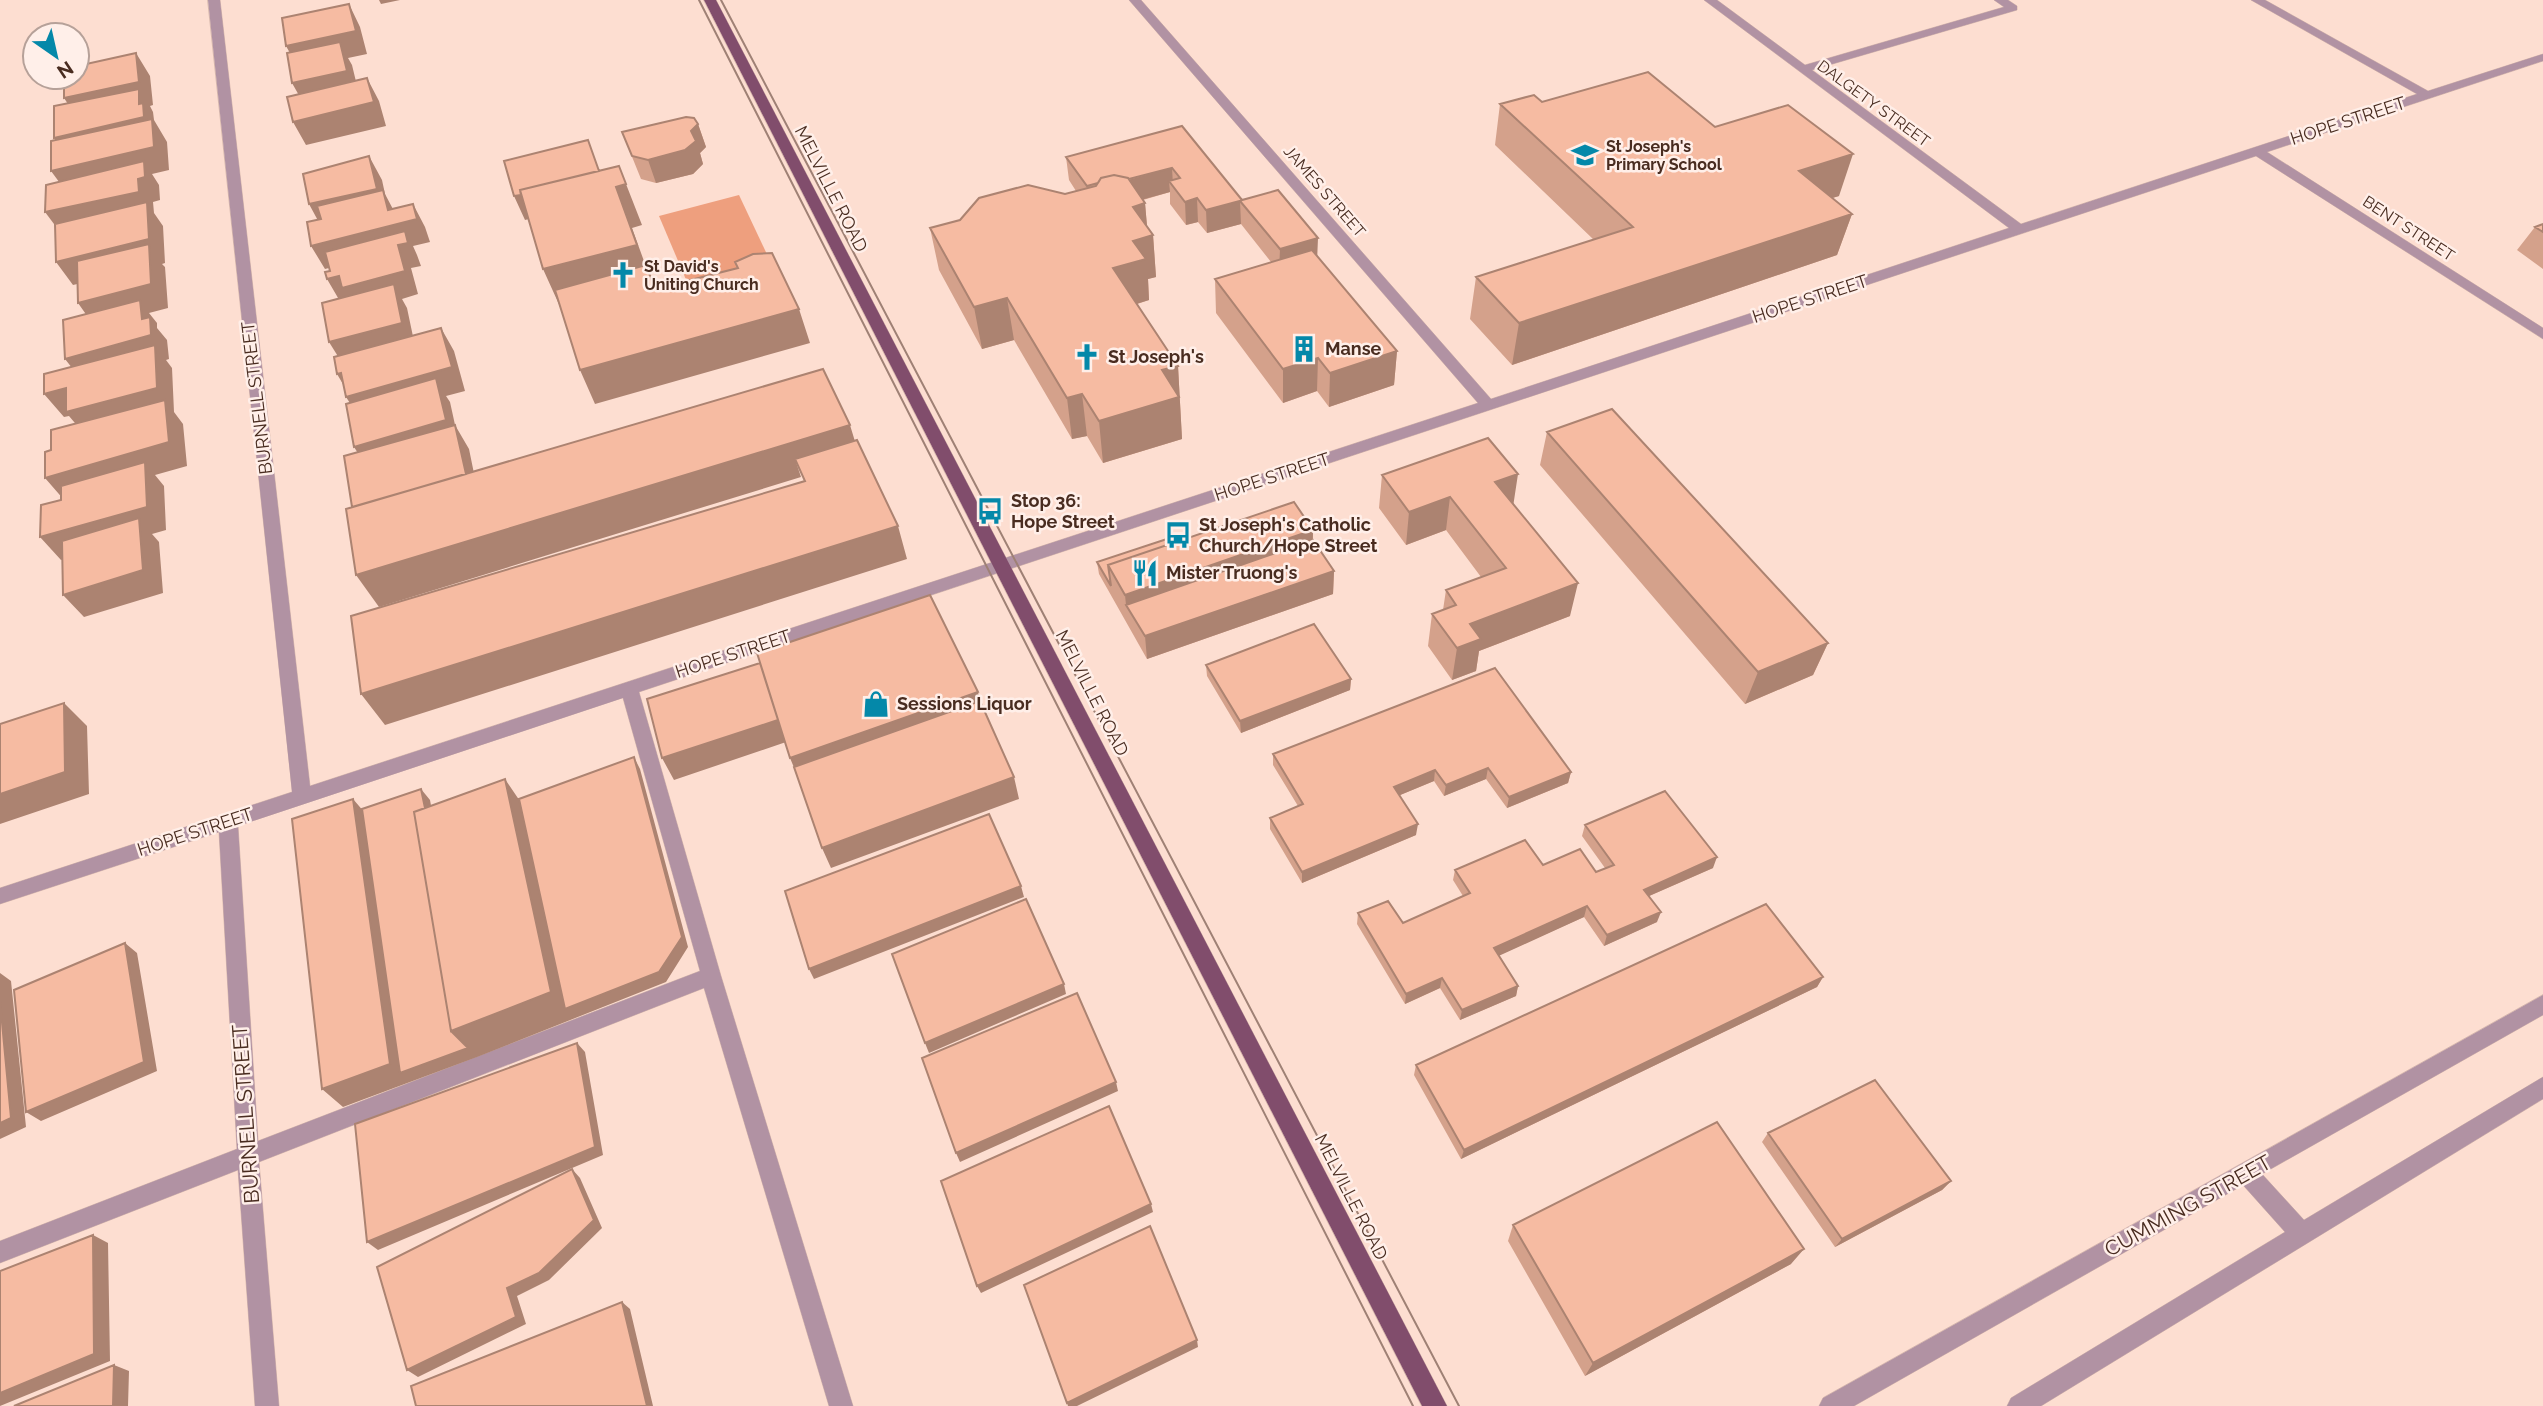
<svg xmlns="http://www.w3.org/2000/svg" width="2543" height="1406" viewBox="0 0 2543 1406" font-family="Raleway,sans-serif">
<style>
.green{fill:#ee9f7e}
.lines{fill:none;stroke-linecap:round;stroke-linejoin:round}
.minor-casing{stroke:#d9baae;stroke-width:1}
.major-casing{stroke:#d9baae;stroke-width:1}
.minor{fill:#b192a3;fill-rule:evenodd}
.major{fill:#814d6c;fill-rule:evenodd}
.tram{stroke:#9f8175;stroke-width:2}
.wall{fill:#d4a18b}
.shaded-wall{fill:#ac8371}
.building{fill:#f6bba2;stroke:#ac8371;stroke-width:2}
.labels{text-anchor:middle;stroke-width:5;stroke-linejoin:round;paint-order:stroke}
.far-street-label{font-size:16px;fill:#492c20;stroke:#ffefe9}
.far-poi-label{font-size:16px;font-weight:bold;fill:#492c20;stroke:#ffefe9;text-anchor:start}
.street-label{font-size:18px;fill:#492c20;stroke:#ffefe9}
.poi-label{font-size:18px;font-weight:bold;fill:#492c20;stroke:#ffefe9;text-anchor:start}
.near-street-label{font-size:21px;fill:#492c20;stroke:#ffefe9}
</style>
<rect width="100%" height="100%" fill="#fdded1"/>
<path class="green" d="M739,195L773,267L690,289L659,216Z"/>
<g class="lines">
<defs>
<path id="minor" d="M208,0H220L310,786L1478,403L1129,0H1141L1491,399L2009,228L1704,0H1717L1805,65L2004,7L1994,0H2008L2017,6V10L1812,70L2021,224L2417,94L2251,0H2265L2428,91L2543,54V61L2267,152L2543,328V339L2256,156L639,692L721,976L853,1406H829L704,988L259,1162L279,1406H255L238,1170L0,1263V1241L237,1149L219,832L0,904V888L292,792ZM623,698L700,971L258,1141L238,826Z
M2543,995V1015L2262,1174L2304,1220L2543,1077V1099L2041,1406H2007L2011,1398L2285,1232L2243,1185L1854,1406H1819L1823,1398Z"/>
<path id="major" d="M704,0H716L1447,1406H1422Z"/>
</defs>
<use href="#minor" class="minor-casing"/>
<use href="#major" class="major-casing"/>
<use href="#minor" class="minor"/>
<use href="#major" class="major"/>
<path class="tram" d="M699,0L1413,1406
M721,0L1459,1406"/>
</g>
<path class="wall" d="M1542,102L1715,127L1839,196L1832,198L1852,214L1837,255L1512,365L1470,319L1476,277L1594,240L1495,145L1500,104Z
M698,124L706,147L700,153L703,164L693,174L656,183L641,179L622,132Z
M1182,126L1242,200L1317,256L1397,351L1394,385L1329,407L1317,391L1283,403L1216,313L1215,279L1271,262L1241,224L1207,233L1198,222L1186,225L1170,204V192L1143,200L1145,203L1147,227L1153,235L1156,277L1148,279L1149,300L1137,304L1178,366L1182,439L1103,463L1087,436L1072,439L1014,340L982,349L939,270L930,228L1076,191L1069,180L1066,157Z
M2543,224V269L2517,250L2535,227Z
M1547,432L1828,643L1813,675L1745,704L1540,465Z
M1382,475L1513,504L1570,616L1479,651L1476,671L1452,680L1428,646L1432,614L1443,610L1446,590L1481,577L1446,530L1406,545L1379,508Z
M1313,530V540L1334,571L1333,594L1147,659L1099,574L1097,562Z
M1206,665L1351,679L1350,690L1241,733L1207,676Z
M1273,754L1571,772L1568,783L1507,808L1486,779L1444,796L1434,781L1400,795L1416,835L1302,883L1270,829V818L1298,806L1273,765Z
M1585,825L1713,868L1649,896L1657,922L1604,946L1584,917L1499,955L1518,986L1516,996L1460,1020L1440,988L1405,1004L1357,924L1358,913L1403,923L1463,896L1453,880L1455,870L1543,865L1596,872L1605,868L1582,836Z
M1823,977L1817,987L1461,1159L1414,1075L1416,1065Z
M1768,1133L1951,1181L1942,1190L1835,1247L1762,1142Z
M1513,1225L1791,1264L1585,1376L1508,1241Z"/>
<path class="shaded-wall" d="M379,0H400L381,4Z
M349,4L360,27L367,54L348,58L352,65L359,94L305,106L292,83L299,69L286,46Z
M136,53L150,76L153,105L150,106L153,112L154,120L167,142L169,170L152,174L159,185L160,200L153,202L154,213L163,226L165,263L162,264L165,267L168,308L149,313L157,323V328L167,340L169,359L166,360L172,368L174,412L183,424L187,466L155,475L164,486L166,530L152,534L159,542L163,593L84,617L63,595L141,537L61,560L40,537L65,501L45,478L86,436L69,416L64,417L44,394L84,383L65,359L95,327L78,303L150,267L73,285L56,262L63,236L45,212L68,194L51,171L70,161L54,138L80,122L64,98Z
M367,78L379,101L386,126L306,145L293,122Z
M698,124L706,147L700,153L703,164L693,174L656,183L648,160L691,131Z
M1853,154L1839,196L1786,212L1799,171Z
M369,156L382,180L385,194L395,213L413,204L425,227L430,242L413,246L417,255L421,266L411,268L418,294L402,299L407,308L415,346L344,366L329,342L341,303L327,279L400,250L325,269L311,246L322,228L309,204Z
M1172,168L1173,185L1169,181L1170,192L1119,206L1117,183Z
M601,175L610,198L525,220L514,196Z
M626,184L642,225L632,228L653,286L562,311L543,269L616,187Z
M1197,198L1198,222L1186,225L1185,202Z
M1240,201L1241,224L1207,233L1206,210Z
M1145,203L1148,237L1153,235L1156,277L1148,279L1149,300L1117,310L1113,268L1133,207Z
M1852,214L1837,255L1512,365L1519,323Z
M1318,238L1317,262L1279,273L1280,249Z
M1007,298L1014,340L982,349L974,307Z
M799,309L810,343L595,404L580,370Z
M441,328L454,351L465,391L446,396L450,402L457,434L455,425L469,449L479,498L369,470L354,447L361,420L346,397L350,396L337,374Z
M1397,351L1394,385L1329,407L1330,373Z
M1318,358L1317,391L1283,403V369Z
M1178,366L1182,439L1103,463L1099,421L1162,370Z
M1082,394L1087,436L1072,439L1067,398Z
M850,425L860,458L795,459L801,477L379,607L356,575Z
M1518,474L1513,507L1495,482Z
M1450,497L1446,530L1406,545L1409,512Z
M898,526L907,559L385,725L361,694Z
M1313,530L1312,563L1126,605L1125,595Z
M1334,571L1333,594L1147,659L1145,636Z
M1578,583L1570,616L1479,651L1476,671L1452,680L1457,648L1470,624Z
M1828,643L1813,675L1745,704L1758,672Z
M1351,679L1350,690L1241,733L1240,721Z
M978,692L985,723L803,789L790,758Z
M64,703L87,726L89,794L0,824V794Z
M779,719L789,741L674,780L662,758Z
M634,757L640,769L688,947L666,982L477,1057L343,1107L322,1089L353,799L371,820L451,1031L421,789L430,800L471,1023L505,779L526,810Z
M1488,768L1486,779L1444,796L1446,785Z
M1435,770L1434,781L1393,798L1394,787Z
M1571,772L1568,783L1507,808L1509,797Z
M1014,777L1019,799L831,868L822,848Z
M1418,824L1416,835L1302,883V872Z
M1717,857L1713,868L1640,900L1644,890Z
M1021,886L1024,897L814,979L809,969Z
M1587,906L1584,917L1492,959L1494,948Z
M1661,912L1657,922L1604,946L1607,935Z
M125,943L137,953L157,1071L41,1121L26,1112Z
M0,973L11,981L26,1127L0,1139Z
M1823,977L1817,987L1461,1159L1464,1150Z
M1442,978L1440,988L1405,1004L1406,994Z
M1064,984L1066,994L929,1053L925,1043Z
M1518,986L1516,996L1460,1020L1462,1010Z
M577,1043L585,1052L603,1155L378,1250L367,1242Z
M1116,1082L1118,1091L960,1162L956,1153Z
M572,1169L580,1178L602,1228L549,1280L517,1296L526,1324L418,1377L407,1370L507,1288Z
M1951,1181L1942,1190L1835,1247L1842,1239Z
M1151,1204L1153,1212L981,1293L977,1286Z
M93,1235L108,1243L110,1361L0,1406V1393Z
M1804,1249L1791,1264L1585,1376L1593,1363Z
M622,1302L630,1309L653,1406H647Z
M1197,1340L1198,1347L1077,1406H1068L1067,1403Z
M114,1365L129,1371L128,1406H113Z"/>
<path class="building" d="M349,4L356,31L286,46L282,18Z
M340,42L347,71L292,83L287,53Z
M136,53L139,82L64,98V77H77V66Z
M1648,72L1715,127L1788,105L1853,154L1799,171L1852,214L1519,323L1476,277L1633,227L1500,104L1534,95L1542,102Z
M367,78L374,102L293,122L287,97Z
M139,89V104L143,103L144,117L54,138V106Z
M686,117L694,118L698,124L691,131L696,141L685,150L648,160L632,156L622,132Z
M152,119L154,147L51,171V141Z
M1182,126L1242,200L1278,190L1318,238L1280,249L1240,201L1206,210L1197,198L1185,202L1169,181L1180,178L1172,168L1129,179L1128,178L1114,175L1101,178L1098,183L1087,186L1066,157Z
M588,140L599,171L520,190L521,195L514,196L504,161Z
M369,156L377,189L309,204L303,174Z
M144,161L145,177L138,179L139,192L45,212L46,185Z
M619,166L626,184L616,187L637,245L543,269L520,190Z
M1114,175L1128,178L1145,203L1133,207L1153,235L1133,241L1146,259L1113,268L1178,366L1162,370L1179,397L1099,421L1082,394L1067,398L1007,298L974,307L930,228L960,220L979,198L1028,185L1065,194L1096,186L1101,178Z
M383,190L388,210L413,204L417,219L311,246L307,222L321,219L317,206Z
M147,202L149,239L56,262L55,224Z
M2543,224V232L2535,227Z
M405,231L408,243L398,245L405,271L342,288L339,276L327,279L325,272L330,271L325,252Z
M149,244L151,284L78,303L77,261Z
M1312,250L1397,351L1330,373L1318,358L1283,369L1215,279Z
M772,253L799,309L580,370L555,290L646,265L655,289L738,268L735,262L753,254Z
M394,284L402,323L329,342L322,303Z
M140,300L142,319L150,317L151,335L65,359L63,320Z
M441,328L452,367L346,397L341,373L337,374L334,357Z
M155,345L157,388L66,412V388L44,394V374Z
M823,369L850,425L356,575L346,509Z
M436,378L446,420L354,447L346,404Z
M165,400L169,442L45,478V452L51,450V430Z
M1612,409L1828,643L1758,672L1547,432Z
M455,425L466,474L352,507L344,456Z
M1488,438L1518,474L1495,482L1578,583L1470,624L1481,639L1457,648L1432,614L1456,605L1446,590L1506,568L1450,497L1409,512L1382,475Z
M857,440L898,526L361,694L351,616L805,481L795,459Z
M145,462L147,507L40,537L41,505L61,500V486Z
M1294,502L1313,530L1125,595L1108,565Z
M139,518L143,570L63,595L62,541Z
M1176,536L1179,541L1108,565L1111,586L1097,562Z
M1313,540L1334,571L1145,636L1126,605Z
M930,595L978,692L790,758L757,653Z
M1314,624L1351,679L1240,721L1206,665Z
M760,663L778,720L662,758L647,699Z
M1495,668L1571,772L1509,797L1488,768L1446,785L1435,770L1394,787L1418,824L1302,872L1270,818L1303,804L1273,754Z
M980,701L1014,777L822,848L794,767Z
M64,703L65,772L0,794V724Z
M634,757L682,937L659,972L565,1009L519,799Z
M505,779L551,992L451,1031L414,812Z
M421,789L425,808L414,812L451,1031L468,1048L400,1073L362,809Z
M1665,791L1717,857L1644,890L1661,912L1607,935L1587,906L1494,948L1518,986L1462,1010L1442,978L1406,994L1358,913L1388,901L1403,923L1470,893L1455,870L1525,840L1543,865L1580,849L1596,872L1614,865L1585,825Z
M353,799L390,1064L322,1089L292,819Z
M989,814L1021,886L809,969L785,891Z
M1026,899L1064,984L925,1043L892,954Z
M1766,904L1823,977L1464,1150L1416,1065Z
M125,943L144,1062L26,1112L14,990Z
M1077,993L1116,1082L956,1153L922,1058Z
M0,1001L11,1118L0,1123Z
M577,1043L595,1147L367,1242L355,1124Z
M1875,1080L1951,1181L1842,1239L1768,1133Z
M1109,1106L1151,1204L977,1286L941,1181Z
M1717,1122L1804,1249L1593,1363L1513,1225Z
M572,1169L594,1220L539,1273L507,1288L516,1317L407,1370L377,1267Z
M1150,1226L1197,1340L1067,1403L1024,1285Z
M93,1235L94,1354L0,1393V1271Z
M622,1302L647,1406H416L411,1386Z
M114,1365L113,1406H14Z"/>
<defs>
<symbol id="school-bare" viewBox="-9 -9 18 18"><path d="M0-5L7-2L0 1L-7-2ZM-4 1L0 2.5L4 1V4Q0 6-4 4Z" fill="#0488a9" stroke="#ffefe9" stroke-width="2.5" paint-order="stroke"/></symbol>
<symbol id="church-bare" viewBox="-9 -9 18 18"><path d="M-1.2-6h2.4v3.5h3.3v2.4h-3.3V6h-2.4V-.1h-3.3v-2.4h3.3Z" fill="#0488a9" stroke="#ffefe9" stroke-width="2.5" paint-order="stroke"/></symbol>
<symbol id="building-bare" viewBox="-9 -9 18 18"><path d="M-4-6H4V6H1V3H-1V6H-4ZM-2.5-4.3h1.7v1.8h-1.7ZM.8-4.3h1.7v1.8H.8ZM-2.5-1h1.7V.8h-1.7ZM.8-1h1.7V.8H.8Z" fill="#0488a9" stroke="#ffefe9" stroke-width="2.5" paint-order="stroke"/></symbol>
<symbol id="bus-bare" viewBox="-9 -9 18 18"><path d="M-5-6H5V4H4V6H2V4H-2V6H-4V4H-5ZM-3.5-4V0h7V-4ZM-3.5 1.2v1.5H-2V1.2ZM2 1.2v1.5H3.5V1.2Z" fill="#0488a9" stroke="#ffefe9" stroke-width="2.5" paint-order="stroke"/></symbol>
<symbol id="restaurant-bare" viewBox="-9 -9 18 18"><path d="M-5-6h1v4h1v-4h1v4h1v-4h1v5L-1.5 .5V6h-2V.5L-5-1ZM5-6V6H3V1.5H1.5Q1.5-4 5-6Z" fill="#0488a9" stroke="#ffefe9" stroke-width="2.5" paint-order="stroke"/></symbol>
<symbol id="shop-bare" viewBox="-9 -9 18 18"><path d="M-5-2.5h2.3a2.7 3.5 0 0 1 5.4 0H5L5.5 6h-11ZM-1.5-2.5h3a1.5 2.3 0 0 0-3 0Z" fill="#0488a9" stroke="#ffefe9" stroke-width="2.5" paint-order="stroke"/></symbol>
</defs>
<g fill-rule="evenodd">
<use href="#school-bare" x="1566" y="136" width="38" height="38"/>
<use href="#church-bare" x="604" y="256" width="38" height="38"/>
<use href="#building-bare" x="1285" y="330" width="38" height="38"/>
<use href="#church-bare" x="1068" y="338" width="38" height="38"/>
<use href="#bus-bare" x="971" y="492" width="38" height="38"/>
<use href="#bus-bare" x="1159" y="516" width="38" height="38"/>
<use href="#restaurant-bare" x="1126" y="554" width="38" height="38"/>
<use href="#shop-bare" x="857" y="685" width="38" height="38"/>
</g>
<g class="labels">
<g class="far-street-label">
<text transform="translate(1874 103) rotate(36)" y="6">DALGETY STREET</text>
<text transform="translate(1325 191) rotate(49)" y="6">JAMES STREET</text>
<text transform="translate(2409 228) rotate(33)" y="6">BENT STREET</text>
</g>
<g class="far-poi-label">
<text x="1606" y="152">St Joseph's<tspan x="1606" dy="18">Primary School</tspan></text>
<text x="644" y="272">St David's<tspan x="644" dy="18">Uniting Church</tspan></text>
</g>
<g class="street-label">
<text transform="translate(2348 121) rotate(-18)" y="6">HOPE STREET</text>
<text transform="translate(831 189) rotate(63)" y="6">MELVILLE ROAD</text>
<text transform="translate(1810 299) rotate(-18)" y="6">HOPE STREET</text>
<text transform="translate(257 398) rotate(-97)" y="6">BURNELL STREET</text>
<text transform="translate(1272 477) rotate(-18)" y="6">HOPE STREET</text>
<text transform="translate(733 654) rotate(-18)" y="6">HOPE STREET</text>
<text transform="translate(1092 693) rotate(63)" y="6">MELVILLE ROAD</text>
<text transform="translate(195 832) rotate(-18)" y="6">HOPE STREET</text>
<text transform="translate(1351 1197) rotate(63)" y="6">MELVILLE ROAD</text>
</g>
<g class="poi-label">
<text x="1325" y="355">Manse</text>
<text x="1108" y="363">St Joseph's</text>
<text x="1011" y="507">Stop 36:<tspan x="1011" dy="21">Hope Street</tspan></text>
<text x="1199" y="531">St Joseph's Catholic<tspan x="1199" dy="21">Church/Hope Street</tspan></text>
<text x="1166" y="579">Mister Truong's</text>
<text x="897" y="710">Sessions Liquor</text>
</g>
<g class="near-street-label">
<text transform="translate(246 1114) rotate(-94)" y="7">BURNELL STREET</text>
<text transform="translate(2188 1206) rotate(-29)" y="7">CUMMING STREET</text>
</g>
</g>
<g transform="translate(56 56) rotate(146)"><circle r="33" fill="#ffefe9" stroke="#b6a199" stroke-width="2"/>
<path d="M0-5L12 26L0 18L-12 26Z" fill="#0488a9"/>
<text y="-10" font-size="19" font-weight="bold" text-anchor="middle" fill="#492c20">N</text>
</g>
</svg>
